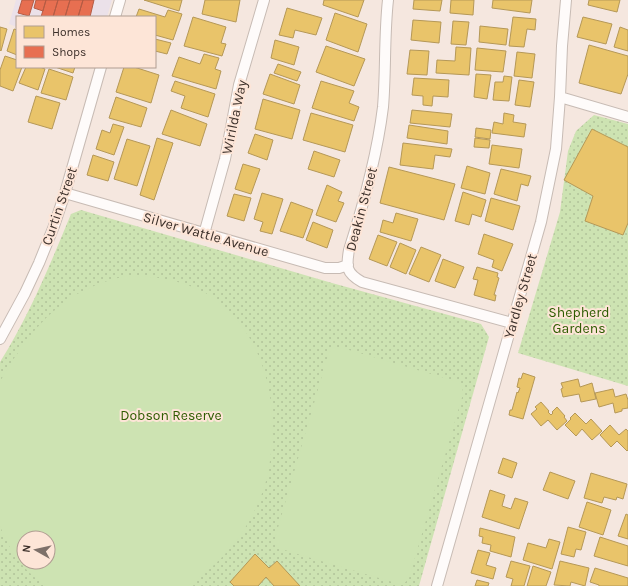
<svg xmlns="http://www.w3.org/2000/svg" width="628" height="586" viewBox="0 0 628 586" font-family="Karla,sans-serif">
<style>
.commercial{fill:#ebe1e9}
.grass{fill:url(#grass-dots);fill-rule:evenodd}
.pitch{fill:#cde3b2;fill-rule:evenodd}
.homes{fill:#e9c46a;stroke:#b59857}
.shops{fill:#e76f51;stroke:#b45c45}
.lines{fill:none;stroke-linecap:round;stroke-linejoin:round}
.street-casing{stroke:#c7bbb4;stroke-width:12}
.street{stroke:#fefbfa;stroke-width:10}
.labels{text-anchor:middle;stroke-width:4;stroke-linejoin:round;paint-order:stroke}
.street-label{font-size:14px;fill:#3c302a;stroke:#fde5d7}
.park-label{font-size:14px;fill:#2e5c00;stroke:#fde5d7}
</style>
<defs>
<pattern id="grass-dots" width="8" height="8" patternUnits="userSpaceOnUse"><rect width="8" height="8" fill="#cde3b2"/><path d="M2 2h.1M6 6h.1" fill="none" stroke="#b1c399" stroke-width="1.8" stroke-linecap="round"/></pattern>
</defs>
<rect width="100%" height="100%" fill="#f5e7df"/>
<path class="commercial" d="M16,0H112L107,17H17V27L9,24Z"/>
<path class="grass" d="M594,115L628,124V386L518,353L560,212L568,151L576,131Z
M81,210L332,283L481,324L489,337L419,586H0V362C29,316 50,265 71,214ZM24,538H48V562H24Z"/>
<path class="pitch" d="M128,276C153,276 177,279 199,290C207,293 215,299 222,305C269,345 280,414 268,472C265,490 255,512 245,528C231,551 210,570 188,586H46C22,569 11,553 0,526V384L2,378L12,361L35,330L47,317L62,304L77,294L96,285L113,279ZM24,538H48V562H24Z
M335,347H339L455,381C461,384 463,387 463,394L409,578C406,583 402,584 396,583L294,553L279,548L274,544L275,538L328,355L332,348Z"/>
<path class="homes" d="M144,0H182L179,11Z
M205,0H240L236,22L202,14Z
M324,0H364L358,17L323,5Z
M414,0H442L440,11L413,9Z
M451,0H474L473,15L450,13Z
M493,0H532L530,13L492,8Z
M589,0H620L617,12L588,5Z
M287,8L322,18L316,35L295,30L293,38L279,35Z
M139,9L165,17L168,10L182,14L173,40L155,35V17H136Z
M335,13L367,24L358,52L326,40Z
M193,17L226,27L221,43L226,44L222,56L184,46Z
M513,17L536,19L535,30L527,29L524,47L509,46Z
M583,17L612,24L606,44L577,37Z
M413,20L441,22L439,43L411,40Z
M453,21L469,22L466,45L451,44Z
M480,26L508,29L506,45L479,42Z
M0,27L7,29L1,51L0,50Z
M620,27L628,30V51L614,47Z
M14,29L17,30V55L7,51Z
M155,39L171,43L167,54L155,51Z
M275,40L299,47L294,65L271,58Z
M589,45L628,56V74L621,94L579,83Z
M326,46L365,59L354,86L316,72Z
M456,47L471,48L469,75L436,73L437,60L455,61Z
M477,48L506,51L503,72L475,70Z
M410,50L429,51L427,75L407,74Z
M517,52L535,54L532,78L514,76Z
M204,54L219,58L215,69L221,71L216,89L172,76L179,57L200,64Z
M5,56L17,60V67H22L13,91L0,86V70Z
M278,64L301,72L297,81L274,73Z
M26,67H40L45,69L38,90L19,83Z
M55,67H75L73,73Z
M124,67H134L159,75L151,103L116,92Z
M49,69L73,77L66,100L41,93Z
M270,74L300,85L294,104L263,94Z
M476,74L491,75L487,99L474,97Z
M504,76L512,77L509,101L493,100L495,82H503Z
M414,78L449,80L448,97L433,96L432,106L423,105V96L412,95Z
M519,80L534,82L530,107L515,105Z
M175,81L215,94L208,117L181,108L185,96L171,91Z
M321,81L354,91L349,103L359,107L354,121L312,108Z
M36,96L60,103L52,129L28,122Z
M116,97L147,108L141,127L109,118Z
M263,99L300,110L292,139L255,129Z
M171,110L207,124L200,146L162,134Z
M412,110L452,114L450,127L410,123Z
M311,113L353,125L345,152L303,140Z
M504,113L514,115L513,122L526,124L524,137L492,133L494,122L503,124Z
M113,124L124,127L114,155L96,149L102,130L110,133Z
M409,125L448,131L447,144L407,138Z
M476,128L491,130L490,139L475,137Z
M592,129L628,147V223L623,235L585,221L593,196L564,180Z
M255,134L273,140L267,160L248,153Z
M157,138L173,143L154,200L140,195Z
M475,138L490,140L489,148L474,147Z
M127,139L150,146L137,186L114,179Z
M403,143L452,149L450,157L435,155L433,169L400,165Z
M492,145L522,149L519,168L489,164Z
M314,151L340,160L334,177L308,169Z
M93,155L114,162L108,181L87,175Z
M243,164L260,169L251,194L235,189Z
M467,166L490,173L485,194L461,188Z
M389,167L455,184L444,220L380,203Z
M501,169L531,176L528,186L521,184L517,201L494,194Z
M327,185L342,192L338,201L344,203L336,222L316,215Z
M463,192L486,200L481,217L472,214L469,225L455,221Z
M262,193L283,199L272,234L260,231L263,222L254,219Z
M234,194L251,198L244,221L227,216Z
M491,198L520,206L513,230L485,221Z
M291,202L313,210L303,238L280,231Z
M396,213L418,219L411,241L380,232L383,220L393,223Z
M313,222L333,230L327,248L306,240Z
M484,234L513,244L502,271L492,267L494,260L478,254Z
M378,235L397,242L387,266L369,259Z
M400,243L416,250L406,274L390,267Z
M421,247L441,255L429,282L409,274Z
M443,259L464,267L455,288L435,281Z
M477,267L498,273L497,277L499,278L494,295H496L495,301L474,295L478,280L473,279Z
M523,373L535,377L523,419L509,415L510,410H512L517,392L518,393L520,388L517,387L519,378L521,379Z
M578,379L580,387L592,383L596,399L581,402L579,394L563,397L561,389L563,388L561,383Z
M613,389L615,397L626,394L628,400V408L622,409V411L615,413L613,403L599,407L595,393Z
M541,402L549,411L548,412L551,415L553,413L552,412L557,407L565,416L564,417L567,421L557,430L548,420L541,426L531,414L537,409L535,407Z
M575,413L586,424L591,419L602,431L592,440L582,429L576,436L565,425L571,419L570,418Z
M610,425L619,435L626,429L628,431V450L627,451L617,441L611,447L600,435Z
M503,458L517,463L512,478L498,473Z
M550,472L575,481L568,499L543,490Z
M591,473L627,484L623,499L617,497L616,500L604,497L602,503L584,498Z
M490,490L505,495L502,506L511,509L515,498L528,502L519,529L482,517Z
M587,502L611,510L603,535L579,527Z
M626,514L628,515V539L618,536Z
M568,527L586,532L581,550L576,549L574,557L561,554Z
M480,528L515,537L511,557L490,551L491,545L482,543L483,537L479,536Z
M600,537L628,546V566L594,556Z
M549,539L560,542L552,569L523,560L528,543L546,548Z
M478,550L490,553L486,565L496,568L493,579L471,573Z
M255,554L269,568L277,561L300,586H274L266,577L258,586H234L230,582Z
M511,561L530,566L524,586H511L513,579L506,577Z
M560,561L589,568L585,586L571,582L570,586L554,585Z
M533,566L551,572L546,586H527Z
M595,568L628,578V586H599V585L590,582Z
M477,580L489,583L488,586H475Z"/>
<path class="shops" d="M22,0H34L29,16L18,13Z
M36,0H46L43,11L34,8Z
M46,0H58L53,17H41Z
M58,0H70L65,17H53Z
M70,0H83L78,17H65Z
M83,0H94L90,17H78Z"/>
<g class="lines">
<defs>
<path id="street" d="M388,0C384,36 386,71 383,107C377,156 364,203 349,250C346,267 346,273 362,282L512,323
M115,17L120,0
M560,97L628,117
M65,193L325,268H339L348,265
M204,234L225,159L239,85L264,0
M0,339L25,293L39,263L54,226L65,193L101,67
M437,586L541,222L556,149L560,97L562,46L566,0"/>
</defs>
<use href="#street" class="street-casing"/>
<use href="#street" class="street"/>
</g>
<g class="labels">
<g class="street-label">
<text transform="translate(234 117) rotate(-78)" y="5">Wirilda Way</text>
<text transform="translate(59 206) rotate(-71)" y="5">Curtin Street</text>
<text transform="translate(361 209) rotate(-75)" y="5">Deakin Street</text>
<text transform="translate(206 234) rotate(16)" y="5">Silver Wattle Avenue</text>
<text transform="translate(520 296) rotate(-74)" y="5">Yardley Street</text>
</g>
<g class="park-label">
<text x="579" y="317">Shepherd<tspan x="579" dy="16">Gardens</tspan></text>
<text x="171" y="420">Dobson Reserve</text>
</g>
</g>
<rect x="16" y="16" width="140" height="52" fill="#fde5d7" stroke="#b09d92"/>
<rect x="24" y="26" width="20" height="12" fill="#e9c46a" stroke="#b09d92"/>
<text x="52" y="36" font-size="12" fill="#3c302a">Homes</text>
<rect x="24" y="46" width="20" height="12" fill="#e76f51" stroke="#b09d92"/>
<text x="52" y="56" font-size="12" fill="#3c302a">Shops</text>
<g transform="translate(36 550) rotate(278)"><circle r="19" fill="#fde5d7" stroke="#b09d92"/>
<path d="M0-3L7 15L0 10L-7 15Z" fill="#7d7069"/>
<text y="-6" font-size="11" font-weight="bold" text-anchor="middle" fill="#3c302a">N</text>
</g>
</svg>
